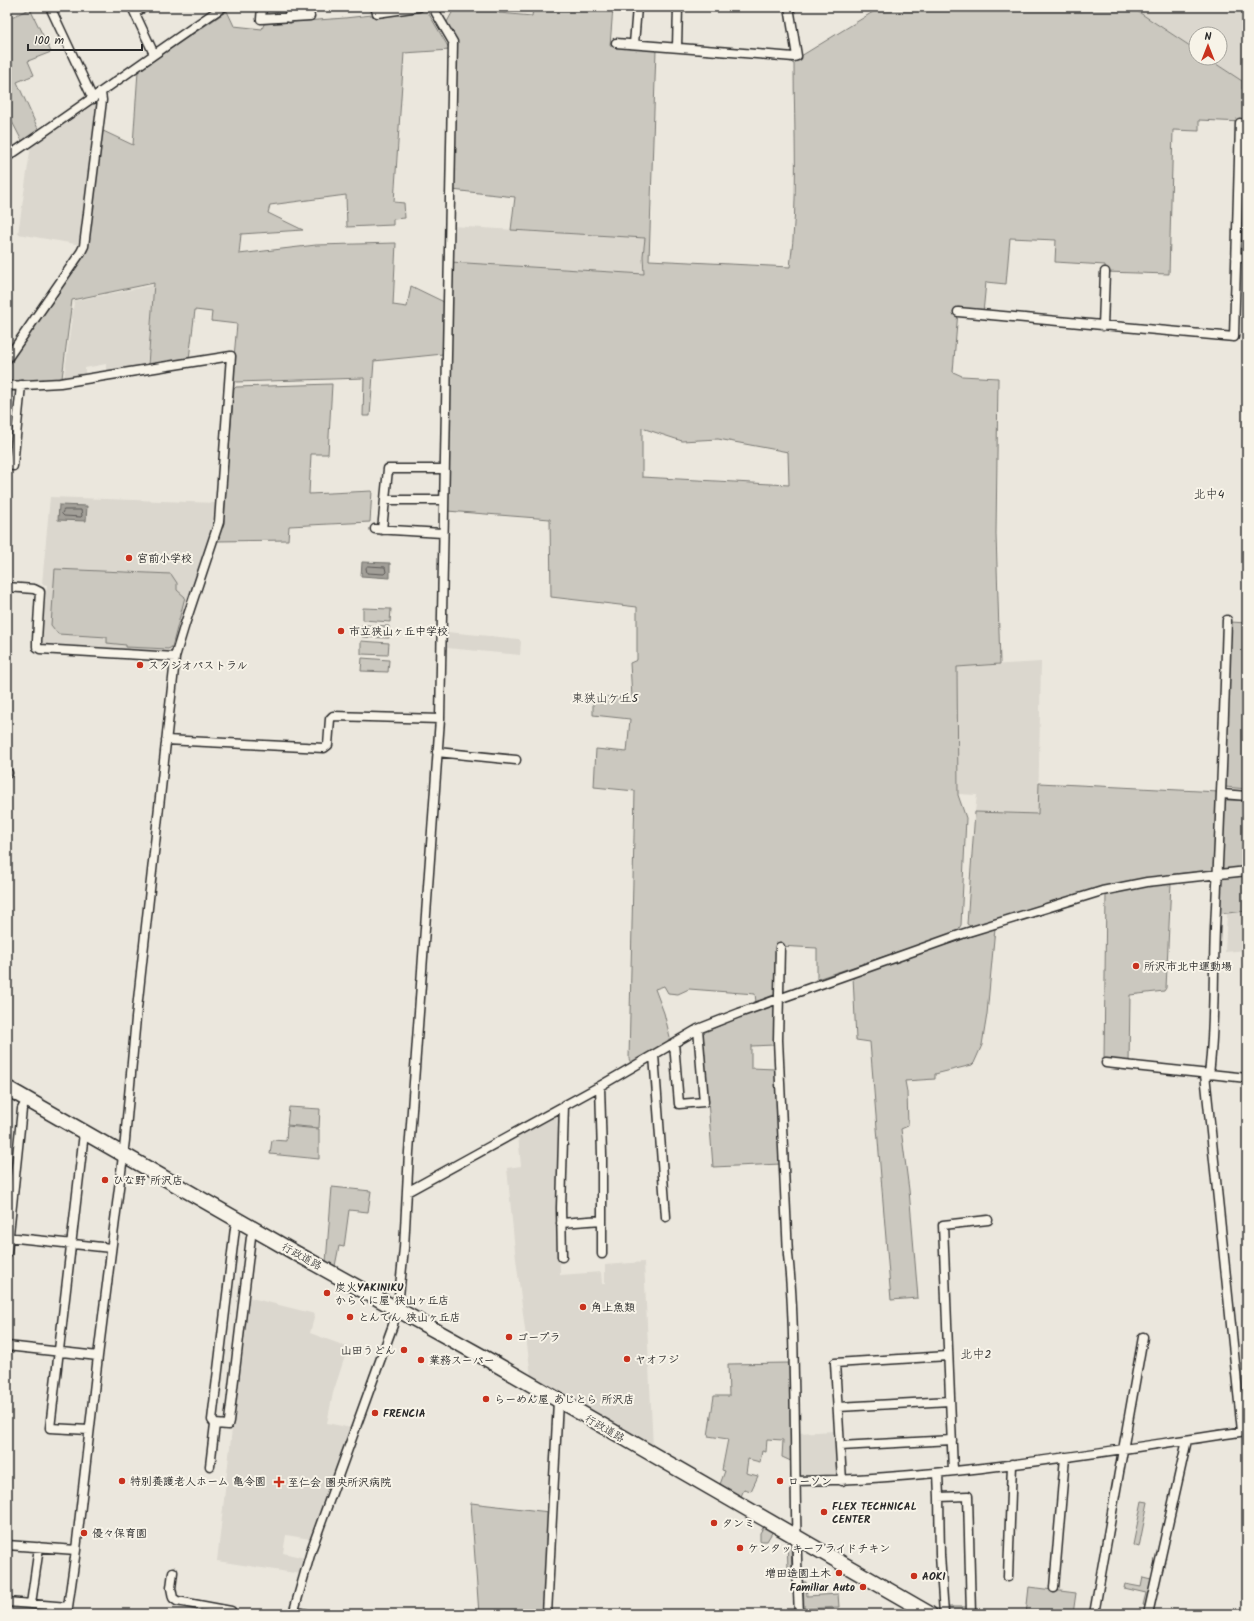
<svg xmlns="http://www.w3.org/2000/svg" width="1254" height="1621" viewBox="0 0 1254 1621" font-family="Kalam,'Klee One',sans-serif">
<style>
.built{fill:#dbd7ce}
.green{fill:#cbc8bf;stroke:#7b7a75;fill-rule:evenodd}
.water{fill:#a29f98;stroke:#72716c}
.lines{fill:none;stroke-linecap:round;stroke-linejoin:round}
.shore{stroke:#5b5957;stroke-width:1}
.street-casing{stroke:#2b2b2b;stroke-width:11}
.highway-casing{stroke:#2b2b2b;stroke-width:17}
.street{stroke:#f7f3e8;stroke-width:8}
.highway{stroke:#f7f3e8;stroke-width:14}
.poi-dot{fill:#c8321e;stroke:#f7f3e8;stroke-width:1.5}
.labels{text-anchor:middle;stroke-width:4;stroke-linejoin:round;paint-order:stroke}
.poi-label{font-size:11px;font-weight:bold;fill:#2b2b2b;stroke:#f7f3e8;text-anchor:start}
.street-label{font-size:11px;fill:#2b2b2b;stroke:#f7f3e8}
.neighbourhood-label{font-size:12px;fill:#2b2b2b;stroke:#f7f3e8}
</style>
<rect width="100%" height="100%" fill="#ebe7dd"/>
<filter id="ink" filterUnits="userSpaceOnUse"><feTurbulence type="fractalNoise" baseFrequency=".025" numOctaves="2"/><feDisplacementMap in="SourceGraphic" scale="8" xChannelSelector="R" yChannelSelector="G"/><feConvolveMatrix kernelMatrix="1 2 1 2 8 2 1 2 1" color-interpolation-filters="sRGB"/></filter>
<g filter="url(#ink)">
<path class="built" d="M1131,7H1247V90L1242,89L1241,81L1207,58H1220V34H1196V50Z
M96,101L99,102L81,245L18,234L31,145Z
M451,226L645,238L643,256L644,274L450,262Z
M154,285L147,365L106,373V364L85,368V374L64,378L74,301Z
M50,497L217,503L216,520L173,650L169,652L46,646L41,641L47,585L42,584Z
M447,632L519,639L521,642L520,655L447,648Z
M1041,662L1038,814L975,812L977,795L958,794L957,667Z
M1247,912V950L1225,952L1227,914Z
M560,1111L562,1112L559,1208L560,1275L601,1272L602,1284H605V1265L644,1262L653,1448L531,1376L515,1251L507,1168L521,1166L518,1135Z
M247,1297L315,1314L310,1333L348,1347L333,1393L327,1423L351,1428L310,1539L286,1535L283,1553L305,1558L301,1574L217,1561Z
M835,1431L837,1477L800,1478L798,1433Z"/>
<path class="green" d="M455,7H499V13L532,16L533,9L555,11L556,7H613L610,46L656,50L649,260L790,267C799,202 794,130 794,64L789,61L801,56L881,7H1131L1196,50V58H1207L1242,81V89L1247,90V127L1242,125V122L1199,120V131L1173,130L1169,274L1105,272V265L1055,262L1056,240L1010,238L1006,284L986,282L983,313L958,311L953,372L962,376L998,378L996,534L1000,664L957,667L958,795L966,818L961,925L957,932L817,979V948L778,946L776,994L756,1002L755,994L689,989L678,994L668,993L664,986L655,989L664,1013L670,1037L668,1041L631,1063L629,1059L635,791L594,787L596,749L627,752L630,719L593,715V696L632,698L630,663L637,660V607L551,597L550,519L447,511L450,262L644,274L643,256L645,238L511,230L515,197L452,190L455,49L446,24ZM642,428L682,441L718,439L788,452L789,485L642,477Z
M30,9L51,52L28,61L34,75L17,82L39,131L22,141L7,112V15L9,18Z
M426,9L450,50L404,53L394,202L404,203L405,218L393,219V225L347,227L346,195L270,205L268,213L303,230L241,234L239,254L316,245L396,243L393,305L407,307L411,286L444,302L443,354L374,361L370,416H363L364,378L236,382L232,379L237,324L211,321L212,312L195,310L189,359L148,365L154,283L72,300L62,378L7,383V364L85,253L89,238L99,129L133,145L138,71L227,11L234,26L262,29L264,24L345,18Z
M332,384L328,454H311L309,494L372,491L370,522L289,526L288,540L217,541L222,528L234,389L236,387Z
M55,569L171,574L177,583V590L185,597L172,647L168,649L126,647V645L107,643V637L58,634L51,625Z
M363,608L391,609L390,622L363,620Z
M1231,622L1247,623V789L1225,787L1230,624Z
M362,625L389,626V638L362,637Z
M361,641L389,643L388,655L361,654Z
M362,658L389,660L388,672L361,671Z
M1039,783L1219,792L1218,800H1247V867C1210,871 1172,873 1136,880C1080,891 1026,910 972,927L967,924L975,812L1038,814Z
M1247,876V911L1218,914L1221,878Z
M1171,883L1166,988L1164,991L1130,995L1129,1063L1104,1060L1106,894L1135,887Z
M995,928L987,1014L982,1045L974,1063L972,1065L935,1074V1079L905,1081L907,1092L908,1126L901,1129L909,1190L918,1298L891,1300L870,1042L856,1040L853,976Z
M771,1004L775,1008L774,1045L751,1046V1068L775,1069L781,1164L713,1167L703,1033Z
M289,1107L320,1109L319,1128L287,1125Z
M287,1126L319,1129V1159L270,1154L272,1140L286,1141Z
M332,1187L371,1191L368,1212L349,1210L344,1247L339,1246L335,1266L326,1262Z
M789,1363L793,1462L782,1457L783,1440L767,1439L766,1452L762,1451L760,1462L748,1459L746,1473L758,1476L751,1491L744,1489L740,1499L719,1487L725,1471L722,1470L728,1439L708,1436L714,1396H729L728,1364Z
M1142,1501L1148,1502L1139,1547L1133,1545Z
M471,1503L549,1512L543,1614H479Z
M764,1526L773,1531L767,1541H760V1533Z
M787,1540L791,1543L792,1574H791L790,1569H788Z
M1143,1577L1155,1580L1149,1607L1143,1605L1146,1593L1124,1588L1125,1584L1141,1587Z
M803,1582H806L807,1596L838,1594L839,1607L804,1609Z
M1029,1587L1076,1593L1073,1614H1026Z
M949,1607H968V1614H949Z"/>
<path class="water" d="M59,505L87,506L86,521L58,520Z
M362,562L390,563V578L361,576Z"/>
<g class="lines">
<path class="shore" d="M64,510H81L82,516L81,517L64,516L62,514Z
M368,566L385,567L386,572L384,574L367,573L366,568Z"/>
<defs>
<path id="street" d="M50,7L93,99
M132,7L154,54
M262,7L261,19L310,16
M289,7L290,18
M375,7L377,13L419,7
M135,13L144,7
M616,43L794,57L797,56L789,7
M634,44L637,7
M677,47L678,7
M7,147L11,154
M7,157C80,108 150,56 223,7
M1236,257L1247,258
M958,312L1234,337L1240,123
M1103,326L1105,272
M7,359L81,252L84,246L102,100L101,93
M7,386L60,383L231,356L219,522L185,624L175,657L174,669L136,1018L125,1140L98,1356L76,1550L67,1614
M13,466L21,385
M385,500H443
M375,529L442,533
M382,530L388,469H444
M7,587L34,589L40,592L37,640V647L40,649L175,657
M166,740L324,748L328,745L330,719L333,716L440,719
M437,752L516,760
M7,773H8
M1222,794L1247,796
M780,947L778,1040L788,1255C793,1296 793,1336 794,1377C796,1456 795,1535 799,1614
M674,1043L679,1104L704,1102L698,1029
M654,1055L666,1217
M1106,1063L1247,1078
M1205,1074L1242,1431
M1209,1074C1215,1027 1213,977 1215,929C1220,826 1224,723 1227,620
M600,1086L602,1155V1254
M84,1133L50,1428L89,1430
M407,1192L600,1086L698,1029L739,1013L965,933L1102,891L1147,882L1247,871
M561,1223L602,1220
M7,1237L111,1248
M7,1253L22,1109L27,1100
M562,1257L561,1208L564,1105
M7,1346L98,1356
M838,1407L950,1401
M215,1424L228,1425L229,1421L251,1237L254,1229
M840,1446L952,1440
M210,1466L215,1424L212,1420L235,1228L238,1220
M953,1471C949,1389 947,1307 943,1225L988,1220
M938,1473L939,1497
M797,1481C948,1479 1098,1452 1247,1431
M842,1481L835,1363L948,1356
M7,1545L76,1550
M173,1572L171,1588L173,1598L177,1601L231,1611V1614
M1008,1577L1012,1464
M1054,1588L1065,1457
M7,1602L68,1607
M31,1604L39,1547
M294,1611L307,1614
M293,1614L312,1548L393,1325L399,1296L404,1248L409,1152L440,719L453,42L436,13L434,7
M547,1614L558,1401
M944,1614L940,1555L939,1497L968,1496L971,1614
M1094,1614L1143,1337
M1148,1614L1187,1440"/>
<path id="highway" d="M7,1088L292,1251L494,1363L930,1614"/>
</defs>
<use href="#street" class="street-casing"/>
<use href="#highway" class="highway-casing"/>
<use href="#street" class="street"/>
<use href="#highway" class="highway"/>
</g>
</g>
<g class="poi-dot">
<circle cx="129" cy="558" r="4"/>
<circle cx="341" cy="631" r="4"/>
<circle cx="140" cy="665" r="4"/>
<circle cx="1136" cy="966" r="4"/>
<circle cx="105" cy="1180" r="4"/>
<circle cx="327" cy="1293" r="4"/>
<circle cx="583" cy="1307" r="4"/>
<circle cx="350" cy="1317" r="4"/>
<circle cx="509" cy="1337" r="4"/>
<circle cx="404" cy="1350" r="4"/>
<circle cx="627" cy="1359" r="4"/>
<circle cx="421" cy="1360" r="4"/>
<circle cx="486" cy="1399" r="4"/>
<circle cx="375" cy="1413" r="4"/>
<circle cx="122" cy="1481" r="4"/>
<circle cx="780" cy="1481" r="4"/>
<path d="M277 1476h4v4h4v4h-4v4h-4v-4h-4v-4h4z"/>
<circle cx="824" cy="1512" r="4"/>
<circle cx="714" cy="1523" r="4"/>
<circle cx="84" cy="1533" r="4"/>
<circle cx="740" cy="1548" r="4"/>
<circle cx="839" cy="1573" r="4"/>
<circle cx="914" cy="1576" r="4"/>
<circle cx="863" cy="1587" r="4"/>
</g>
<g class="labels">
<g class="poi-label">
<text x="137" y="562">宮前小学校</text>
<text x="349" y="635">市立狭山ヶ丘中学校</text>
<text x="148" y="669">スタジオパストラル</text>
<text x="1144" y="970">所沢市北中運動場</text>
<text x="113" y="1184">ひな野 所沢店</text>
<text x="335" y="1291">炭火YAKINIKU<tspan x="335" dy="13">からくに屋 狭山ヶ丘店</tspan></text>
<text x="591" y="1311">角上魚類</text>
<text x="358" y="1321">とんでん 狭山ヶ丘店</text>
<text x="517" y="1341">ゴープラ</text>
<text x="396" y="1354" text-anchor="end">山田うどん</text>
<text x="635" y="1363">ヤオフジ</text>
<text x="429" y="1364">業務スーパー</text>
<text x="494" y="1403">らーめん屋 あじとら 所沢店</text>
<text x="383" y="1417">FRENCIA</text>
<text x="130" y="1485">特別養護老人ホーム 亀令園</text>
<text x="788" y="1485">ローソン</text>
<text x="288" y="1486">至仁会 圏央所沢病院</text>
<text x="832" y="1510">FLEX TECHNICAL<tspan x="832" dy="13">CENTER</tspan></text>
<text x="722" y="1527">タンミ</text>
<text x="92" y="1537">優々保育園</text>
<text x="748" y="1552">ケンタッキーフライドチキン</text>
<text x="831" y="1577" text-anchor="end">増田造園土木</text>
<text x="922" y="1580">AOKI</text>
<text x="855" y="1591" text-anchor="end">Familiar Auto</text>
</g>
<g class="street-label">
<text transform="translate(302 1256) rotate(29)" y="4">行政道路</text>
<text transform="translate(605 1428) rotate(30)" y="4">行政道路</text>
</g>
<g class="neighbourhood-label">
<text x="1209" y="498">北中4</text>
<text x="605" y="702">東狭山ケ丘5</text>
<text x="976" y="1358">北中2</text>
</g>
</g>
<rect width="1254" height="1621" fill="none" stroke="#f7f3e8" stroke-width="24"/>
<rect x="12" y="12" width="1230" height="1597" fill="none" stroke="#2b2b2b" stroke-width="1.5" filter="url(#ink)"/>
<g transform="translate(1208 46)"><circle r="19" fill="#f7f3e8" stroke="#a5a39c"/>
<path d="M0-3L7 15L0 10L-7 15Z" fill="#c8321e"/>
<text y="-6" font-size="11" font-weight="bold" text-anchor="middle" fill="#2b2b2b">N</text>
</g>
<path d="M28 44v6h114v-6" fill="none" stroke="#2b2b2b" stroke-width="2"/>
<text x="34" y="44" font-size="12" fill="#2b2b2b" stroke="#f7f3e8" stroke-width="3" paint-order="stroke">100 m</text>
</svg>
